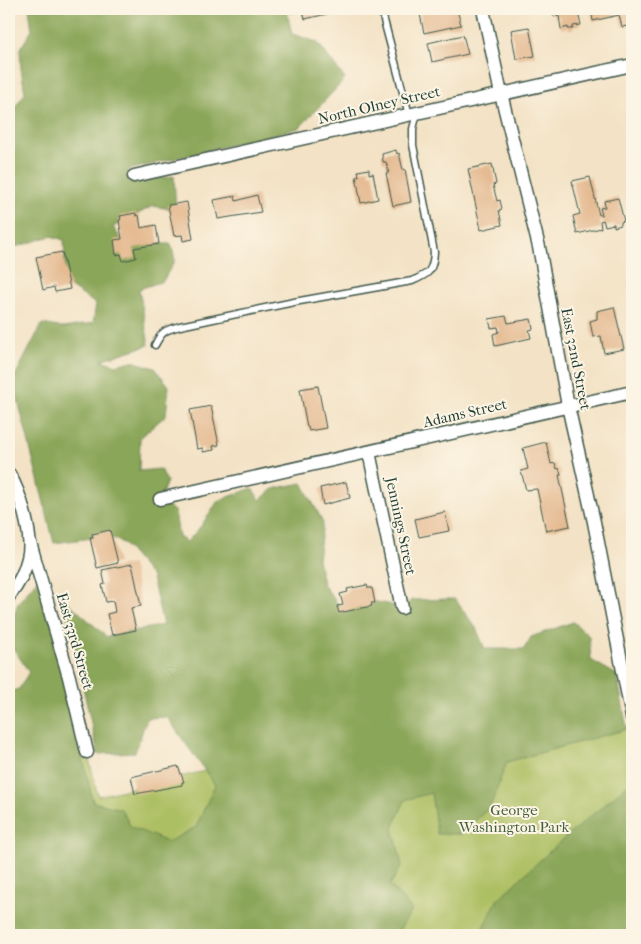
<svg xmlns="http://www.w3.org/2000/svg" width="641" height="944" viewBox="0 0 641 944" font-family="'IM FELL French Canon',serif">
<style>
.green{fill:#adbf63;stroke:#667e4c}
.forest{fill:#8aa659;stroke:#547246}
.building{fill:#e5bb93}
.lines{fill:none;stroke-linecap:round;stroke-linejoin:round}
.service-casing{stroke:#3f564a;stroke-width:9}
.minor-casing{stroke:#3f564a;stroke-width:15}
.service{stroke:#fff;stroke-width:6}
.minor{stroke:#fff;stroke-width:12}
.labels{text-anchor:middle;stroke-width:4;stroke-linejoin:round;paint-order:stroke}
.street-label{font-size:15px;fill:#1f3d34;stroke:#fcf5e5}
.park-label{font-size:15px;fill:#425e40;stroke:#fcf5e5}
</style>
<rect width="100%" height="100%" fill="#fcf5e5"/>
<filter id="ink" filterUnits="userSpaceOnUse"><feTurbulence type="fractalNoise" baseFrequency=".02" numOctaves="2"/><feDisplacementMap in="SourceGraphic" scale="10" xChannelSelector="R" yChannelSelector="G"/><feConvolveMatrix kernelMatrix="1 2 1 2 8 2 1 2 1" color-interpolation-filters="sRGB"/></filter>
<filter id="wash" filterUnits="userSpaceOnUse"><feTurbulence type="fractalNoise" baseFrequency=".0096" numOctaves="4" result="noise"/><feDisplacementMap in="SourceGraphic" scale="20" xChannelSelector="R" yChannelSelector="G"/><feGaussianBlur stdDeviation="1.12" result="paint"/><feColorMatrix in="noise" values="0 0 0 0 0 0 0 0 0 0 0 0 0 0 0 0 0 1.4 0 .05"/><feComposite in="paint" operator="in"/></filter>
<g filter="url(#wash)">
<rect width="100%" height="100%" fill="#f3e2c5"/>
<path class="green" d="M617,675L632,758V935H9V692L69,677L98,796Z"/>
<path class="forest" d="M29,9H286L292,34L317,42L345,79L299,128L128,170L131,183L174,176L176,210L153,206L113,227L124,244H171L175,260L163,281L139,289L149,345L101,360L116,365L132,361L155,368L169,386L166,415L140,438L139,471L160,469L167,481L160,499L175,512L179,537L187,542L201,526L218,501L252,488L260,500L273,489L302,483L323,522L318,559L323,584L339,606L372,601L402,607L412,600L455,599L476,628L485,649H524L531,637L573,622L589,636L591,660L617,675L627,729L507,762L490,807L461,834H437L431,793L405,800L393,828L402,865L390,885L412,910L396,935H9V692L19,689L29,672L9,642V629L18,603L41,575L93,802L121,809L131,827L168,842L196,827L215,785L167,717L147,718L135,752L98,754L63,598L107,637L163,625L152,577L123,543L108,536L54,543L13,380L42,324L64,328L93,323L96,304L66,284L64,240L51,236L19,246L9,248V112L13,110L25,93L21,69L20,49L32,30Z
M632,781V935H479L498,899L559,843Z"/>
<g id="blocks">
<path class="building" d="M291,9H326L327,14L305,19L303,11L292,13Z
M443,9H457L461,25L424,33L420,14Z
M552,9H577L581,25L573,26V29H568V27L561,29L559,16L554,17Z
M591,9H630L632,25L622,27L619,15L593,21Z
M529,27L535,56L516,59L511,30Z
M463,35L468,54L432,62L428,43Z
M396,150L397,154L399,153L403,170L405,169L411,202L393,206L386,173H389L386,162H383L382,154Z
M492,164L496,184L493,185L497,201L500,200L502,209L499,210L502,225L481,230L468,169Z
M369,169V174L373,173L378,199L361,203L356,176H359L358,171Z
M590,177L599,215H602L600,208L605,207L604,201L618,198L624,221L621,222V225L614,227V224L605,226L603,220L600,221L601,228L577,234L573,216L580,214L572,181Z
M257,195L261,212L218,219L214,200L235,196L236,201Z
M187,202L193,239L183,241L182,235L174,236L168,205Z
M136,213V216L139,215L141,228L156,225L159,244L134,248L136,258L123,261L121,254L116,255L114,240L122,239L119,220L121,219L120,216Z
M62,252L70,289L55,292L54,287L43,290L36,257Z
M614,307L624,349L604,353L601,336L593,337L590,321L597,319V311Z
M506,316L508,323L531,319L533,329L529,330L531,338L495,346L493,334L499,332L498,327L491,328L489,319Z
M318,386L326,428L309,431L308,427H307L300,389Z
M211,406L219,445L213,446L214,450L203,452V448L197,449L190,410Z
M546,442L551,464L555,463L557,469L559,468L561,475H559L570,526L546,531L537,489L526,490L521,471L528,469L523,448Z
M346,482L350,498L323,505L320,488Z
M445,512L449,531L419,537L415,519Z
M110,530L118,563L97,568L90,538H93L92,534Z
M132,564L141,606L131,608L136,630L112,635L107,614L115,612L113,601L106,602L102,585L105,584L102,570Z
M367,585L368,588H372L375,603H371L372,606L339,613L337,606L343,605L340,594L348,592L347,589Z
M178,766L184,782H182V785L135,794L131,777Z"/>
</g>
</g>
<g filter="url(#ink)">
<use href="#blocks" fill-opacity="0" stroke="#3f564a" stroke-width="1"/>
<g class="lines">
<defs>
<path id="service" d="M381,9L409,115
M155,345C162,331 165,330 180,326L294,302L412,281C429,274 433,271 434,252L413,145V129L417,113"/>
<path id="minor" d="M483,9L501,94L539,247L568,406L594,522L632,717
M134,176L632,65
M369,452L402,608
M9,474C20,492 34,537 28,558C25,571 18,585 9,596
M160,499L632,392
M29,539L69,677L87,752"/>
</defs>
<use href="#service" class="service-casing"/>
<use href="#minor" class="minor-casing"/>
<use href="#service" class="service"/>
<use href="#minor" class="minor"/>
</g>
</g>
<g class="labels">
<g class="street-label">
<text transform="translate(379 105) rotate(-13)" y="5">North Olney Street</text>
<text transform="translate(576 359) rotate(79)" y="5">East 32nd Street</text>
<text transform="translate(465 413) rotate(-13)" y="5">Adams Street</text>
<text transform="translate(401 526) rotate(78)" y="5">Jennings Street</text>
<text transform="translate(75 641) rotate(74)" y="5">East 33rd Street</text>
</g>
<g class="park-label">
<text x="514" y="815">George<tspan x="514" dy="17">Washington Park</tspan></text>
</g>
</g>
<rect width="641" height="944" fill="none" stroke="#fcf5e5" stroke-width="30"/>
</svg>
